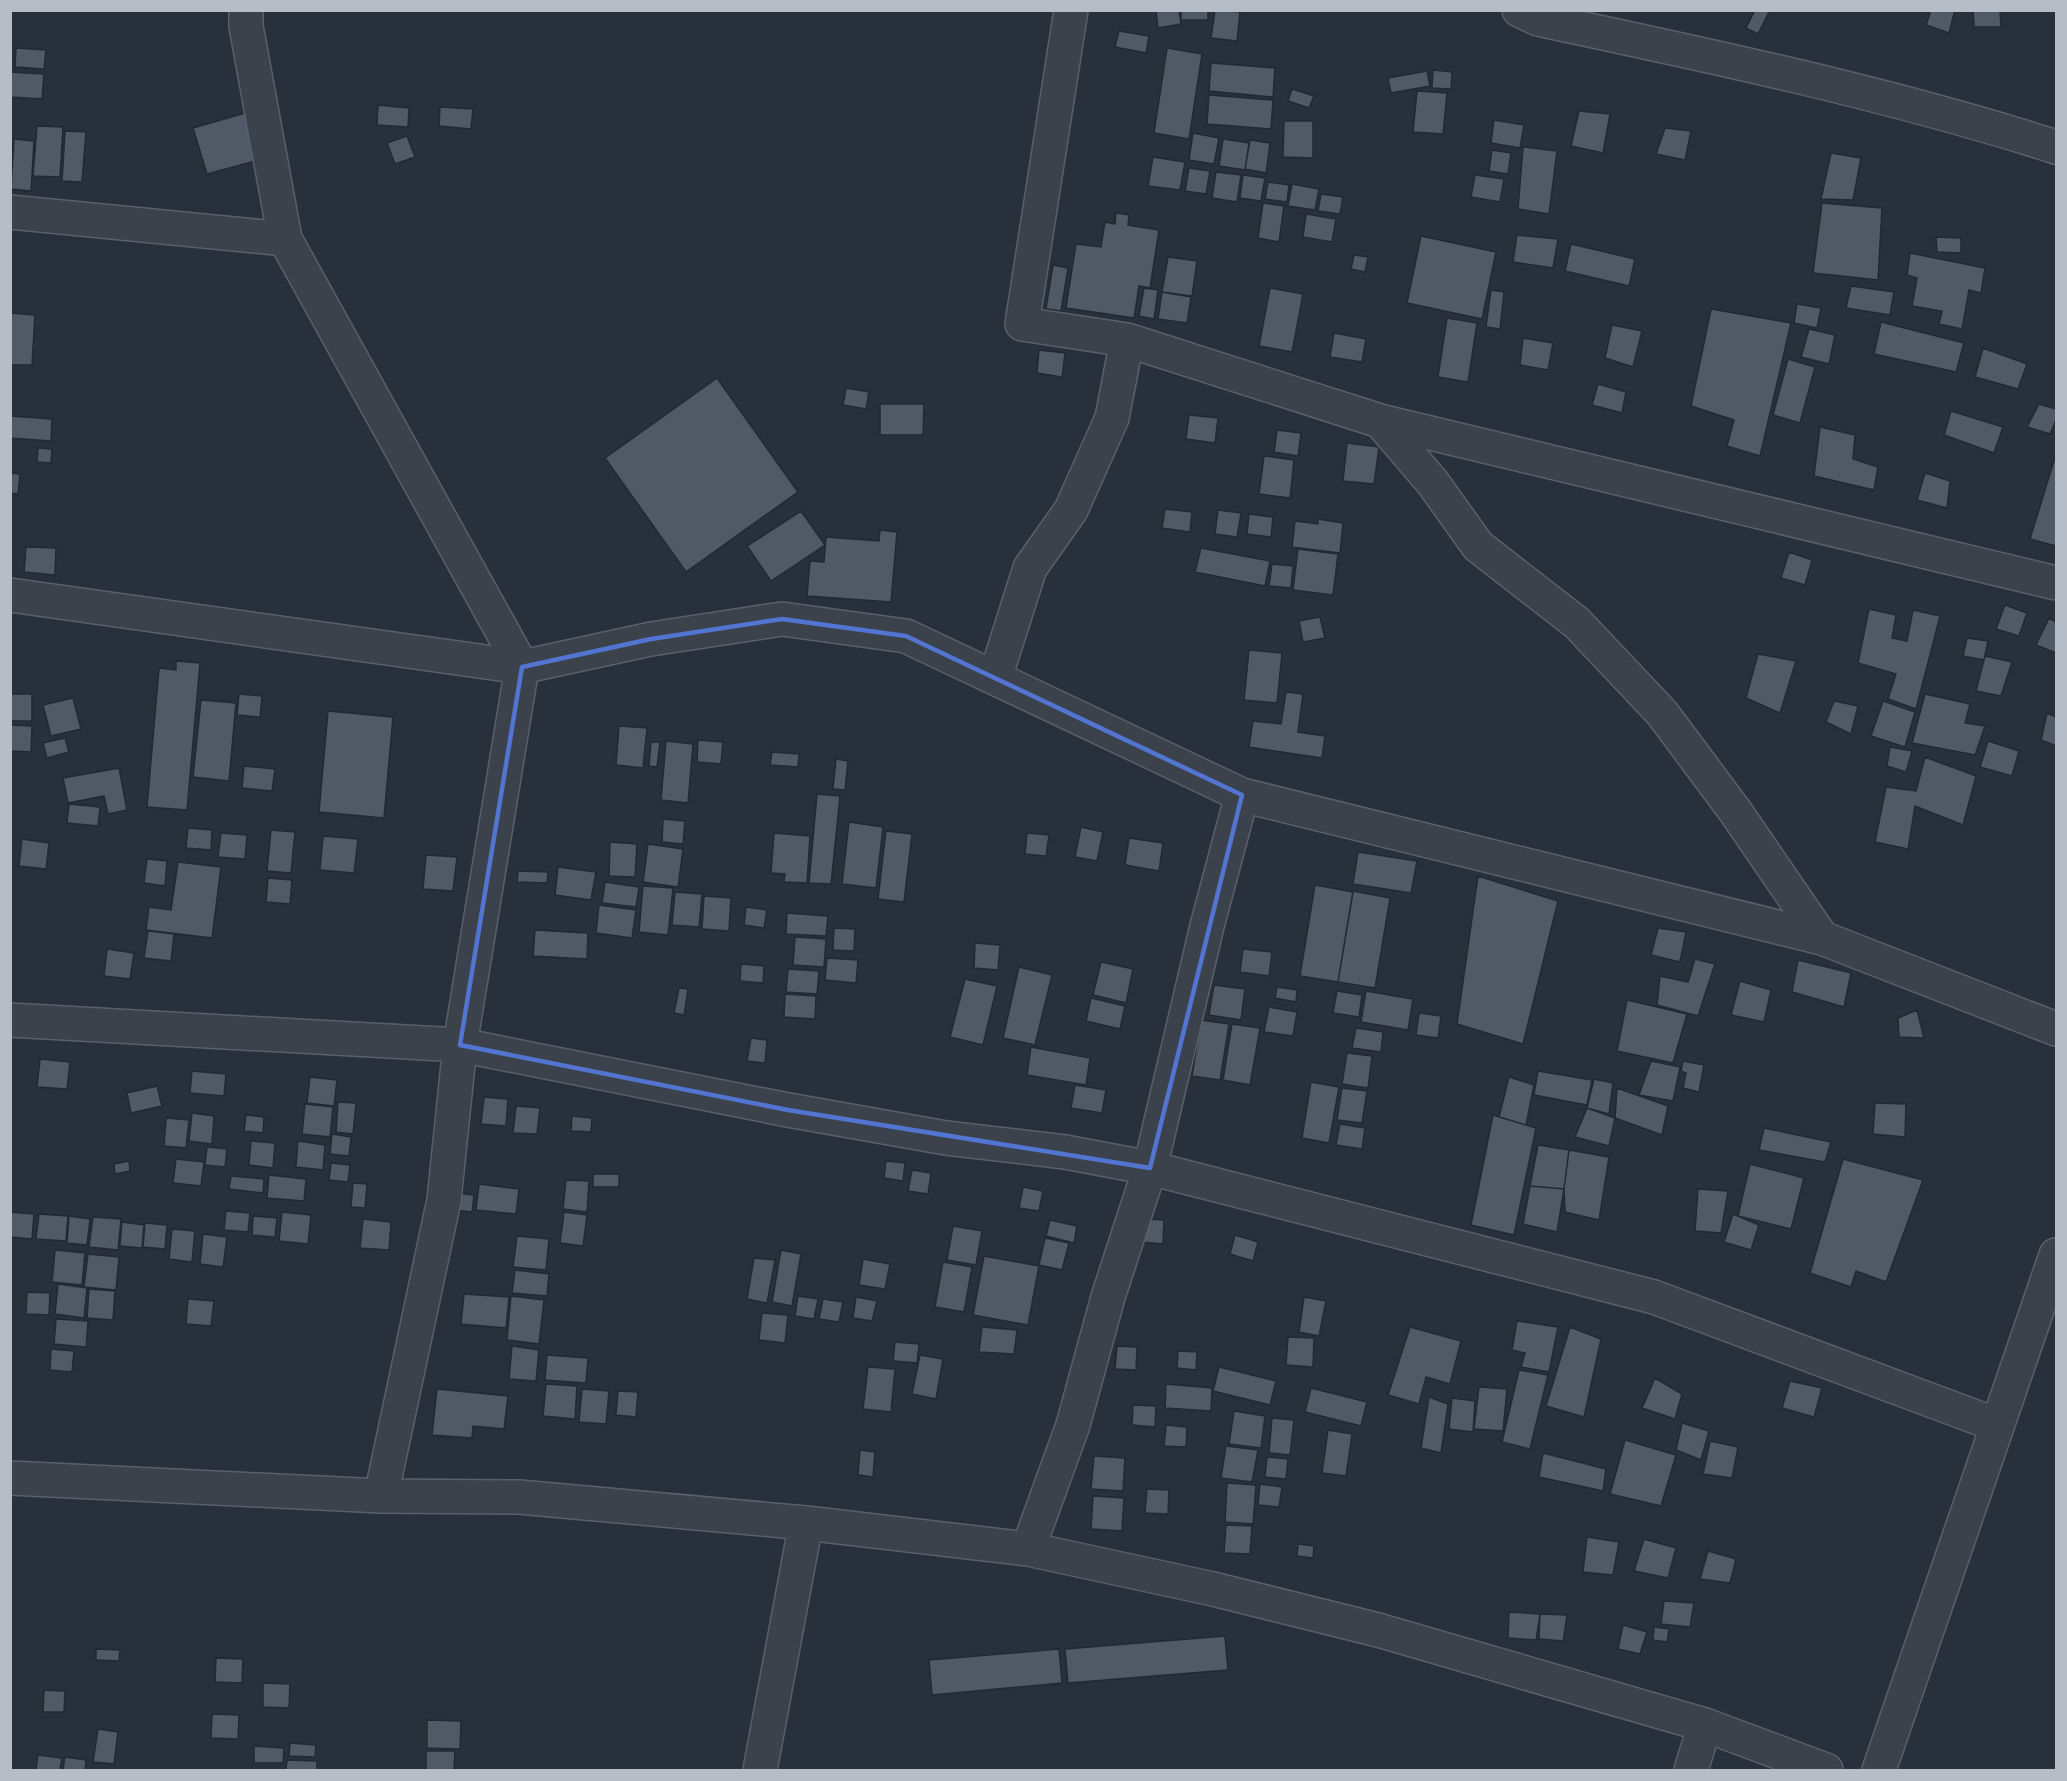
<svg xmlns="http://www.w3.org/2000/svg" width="2067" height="1781" viewBox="0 0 2067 1781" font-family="Commissioner,sans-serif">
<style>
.building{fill:#505a67;stroke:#222933;stroke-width:1.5}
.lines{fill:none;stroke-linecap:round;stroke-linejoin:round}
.minor-casing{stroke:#59606a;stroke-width:36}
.minor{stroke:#3b424c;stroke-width:33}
.marked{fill:none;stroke:#5375d2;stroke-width:4.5;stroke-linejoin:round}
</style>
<rect width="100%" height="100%" fill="#27303b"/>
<path class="building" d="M1156,10H1179L1181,24L1158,28Z
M1181,10H1208V20H1181Z
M1215,10L1240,12L1237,41L1211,38Z
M1755,10H1770L1758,34L1746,28Z
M1931,10H1955L1949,33L1926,25Z
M1973,10H2000L2001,27H1974Z
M1119,31L1149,36L1146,53L1115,47Z
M16,48L46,50L44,69L15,67Z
M1167,48L1202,54L1189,139L1154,133Z
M1211,63L1275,68L1273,97L1209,91Z
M1433,70L1452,72L1451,89L1432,88Z
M1427,71L1430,86L1391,93L1388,78Z
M10,72L44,74L42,99L10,97Z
M1292,89L1314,96L1309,108L1288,101Z
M1417,91L1447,93L1443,134L1413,132Z
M1209,95L1273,100L1271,129L1207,124Z
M378,105L409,108L408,127L377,125Z
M440,107L473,109L471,129L439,126Z
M252,111L266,158L207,174L193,128Z
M1579,111L1610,114L1603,153L1571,146Z
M1494,120L1524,125L1520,148L1491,143Z
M1284,121H1313V158L1283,157Z
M37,126L63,127L60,177L33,176Z
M1665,128L1691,131L1685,160L1656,154Z
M65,131L86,132L82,182L62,181Z
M1193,133L1219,138L1214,164L1189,160Z
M407,136L415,157L395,164L387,143Z
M14,139L34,141L31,191L11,189Z
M1223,139L1249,143L1245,170L1219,166Z
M1250,140L1270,143L1266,173L1245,169Z
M1523,147L1557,151L1549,214L1518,209Z
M1492,150L1511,153L1508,174L1489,171Z
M1831,153L1861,158L1853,200L1821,199Z
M1153,157L1185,162L1180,190L1148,186Z
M1189,168L1210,171L1206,194L1185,191Z
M1216,172L1241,175L1237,202L1212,198Z
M1243,175L1265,178L1261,201L1240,198Z
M1475,175L1504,179L1500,202L1471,197Z
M1268,182L1289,185L1287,202L1265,199Z
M1292,184L1319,189L1315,210L1288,206Z
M1321,194L1343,197L1340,214L1318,211Z
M1263,203L1284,206L1279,242L1258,238Z
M1822,203L1882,208L1878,280L1813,273Z
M1116,213L1129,215L1128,225L1159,230L1150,288L1139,286L1134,318L1066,308L1076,244L1101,247L1105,222L1115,224Z
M1306,214L1336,219L1332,242L1303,237Z
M1517,235L1558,239L1553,268L1513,262Z
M1421,236L1496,252L1482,319L1407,303Z
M1936,237L1961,238V253L1937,252Z
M1571,244L1635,259L1629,286L1565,271Z
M1910,253L1985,268L1981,293L1969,290L1962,329L1939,324L1942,311L1912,306L1917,278L1907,275Z
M1354,255L1368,257L1365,272L1351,269Z
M1168,257L1197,261L1192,296L1162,292Z
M1053,265L1068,268L1061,311L1046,309Z
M1851,286L1894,292L1890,315L1846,308Z
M1144,288L1158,290L1154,319L1139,316Z
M1270,288L1303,294L1292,352L1259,346Z
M1491,290L1504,292L1500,329L1486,327Z
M1162,292L1191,297L1187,323L1158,319Z
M1797,304L1821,308L1817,328L1794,323Z
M1711,309L1791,323L1760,456L1727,446L1734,420L1691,406Z
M10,313L35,315L32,365H10Z
M1447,318L1477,323L1468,382L1438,377Z
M1881,322L1964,343L1956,372L1874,354Z
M1612,325L1642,331L1633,367L1605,358Z
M1809,329L1835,335L1829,364L1801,357Z
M1334,333L1366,339L1362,362L1330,357Z
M1523,338L1553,343L1548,370L1520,365Z
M1983,348L2027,364L2018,389L1975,377Z
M1039,350L1065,353L1062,377L1037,373Z
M1788,359L1815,367L1800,423L1773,415Z
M717,378L798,492L686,572L605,458Z
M1598,384L1626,392L1622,413L1592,405Z
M846,388L869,392L866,409L843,405Z
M880,404H924L923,435H880Z
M2039,404L2056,409V420L2050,434L2027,427Z
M1951,411L2003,427L1994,453L1944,435Z
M1189,415L1218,418L1215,443L1186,439Z
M10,416L52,419L51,441L10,438Z
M1820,427L1855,435L1853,459L1878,467L1874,490L1814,476Z
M1277,430L1301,433L1298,456L1274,452Z
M1347,443L1379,447L1374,484L1343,481Z
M38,448L52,449L51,463L37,462Z
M2056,454V546L2030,539Z
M1264,456L1294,460L1290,498L1259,494Z
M10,473L20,474L18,494L10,493Z
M1925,473L1950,481L1947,508L1917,500Z
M1165,509L1192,512L1190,532L1162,528Z
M1218,510L1241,513L1237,537L1215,534Z
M801,511L825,545L771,581L747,546Z
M1249,514L1273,517L1271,537L1247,534Z
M1318,519L1343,523L1340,553L1292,547L1295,521L1318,524Z
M880,530L897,532L891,602L807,596L810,561L824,562L826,537L879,541Z
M26,547L56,548L55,575L24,572Z
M1201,548L1270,561L1265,586L1195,572Z
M1298,549L1338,554L1333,595L1293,590Z
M1789,552L1812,560L1805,585L1781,578Z
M1272,564L1293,566L1291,588L1269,586Z
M2005,605L2027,613L2019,636L1996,629Z
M1869,609L1896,615L1892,638L1907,641L1913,610L1940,616L1916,709L1888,699L1896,674L1858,663Z
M1320,617L1325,638L1303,642L1299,621Z
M2049,618L2056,622V653L2036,645Z
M1967,638L1988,641L1984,660L1963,656Z
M1249,650L1282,653L1277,703L1244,700Z
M1758,654L1796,661L1780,713L1746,698Z
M1985,656L2012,662L2001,696L1976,691Z
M176,661L200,663L187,810L147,807L159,668L176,670Z
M1286,692L1303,694L1298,732L1325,736L1322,758L1249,747L1253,721L1281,724Z
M10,694H32V721H10Z
M239,694L262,696L260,717L237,715Z
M1925,694L1970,704L1965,723L1985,726L1975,755L1912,743Z
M73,698L81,729L51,736L43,705Z
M201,700L236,703L229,781L193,777Z
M1834,701L1858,706L1851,734L1826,722Z
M1883,701L1915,712L1905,747L1871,736Z
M328,711L393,717L384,818L319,812Z
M2047,713L2056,717V746L2041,740Z
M10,725L32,726L31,752L10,751Z
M619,726L647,728L643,768L616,765Z
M65,738L69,752L47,758L43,743Z
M698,740L723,742L721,764L697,762Z
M666,741L693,744L688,803L661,800Z
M1988,741L2019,751L2012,776L1980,767Z
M651,742H660L657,767L649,766Z
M1890,747L1912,751L1906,772L1887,766Z
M772,752L799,754L798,767L770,765Z
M1925,757L1976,776L1963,825L1915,806L1908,849L1875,842L1886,787L1916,791Z
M836,759L848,761L845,790L833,789Z
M244,766L275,769L272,791L242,788Z
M119,768L127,810L108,814L104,796L68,803L63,778Z
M817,794L840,796L831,884L809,883Z
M69,804L100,807L98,826L67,823Z
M663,819L685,821L683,844L662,842Z
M849,822L883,827L876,888L842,884Z
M1081,827L1103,832L1097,861L1075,857Z
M188,828L212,830L211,850L186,848Z
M271,830L295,832L291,873L267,871Z
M886,831L912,834L904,902L878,899Z
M221,833L247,835L245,859L218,857Z
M774,833L810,836L807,883L784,882L785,874L771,873Z
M1027,833L1049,835L1046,856L1025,854Z
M323,836L358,839L354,873L320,870Z
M1129,838L1163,843L1159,871L1125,865Z
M22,839L49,843L46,869L19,866Z
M610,842L637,844L635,877L609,876Z
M648,844L683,849L678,887L643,882Z
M1358,852L1417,861L1411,893L1353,884Z
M426,855L457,857L453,891L423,889Z
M147,859L167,861L165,886L144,883Z
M178,862L221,867L212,938L146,930L149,907L171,910Z
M558,867L596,872L591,900L555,895Z
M518,871L548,872L547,883L517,882Z
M1478,876L1558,901L1523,1044L1457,1024Z
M268,878L292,880L290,904L266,902Z
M605,882L639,887L636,907L602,903Z
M1315,885L1353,892L1338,982L1300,976Z
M643,886L673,888L668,935L639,932Z
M1353,891L1390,898L1375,988L1338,982Z
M675,892L702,894L699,927L672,925Z
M704,896L731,898L729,931L702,929Z
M599,905L636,910L632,938L596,933Z
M746,907L767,910L764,928L744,925Z
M787,913L828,916L826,936L786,934Z
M834,928L855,929L854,951L833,950Z
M1658,928L1686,932L1680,962L1651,955Z
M535,930L588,933L587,959L533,956Z
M148,931L174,934L171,961L144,958Z
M795,937L826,939L824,967L793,965Z
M975,943L1000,945L998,970L974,968Z
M107,949L134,953L130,979L104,976Z
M1243,949L1272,952L1269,976L1240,972Z
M827,958L858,960L856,983L825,980Z
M1695,959L1715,964L1698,1016L1657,1005L1660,976L1688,982Z
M1798,960L1851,973L1844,1007L1792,992Z
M1101,962L1133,969L1126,1003L1093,995Z
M741,964L764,966L763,983L740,981Z
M1019,967L1052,975L1035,1045L1003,1038Z
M788,969L819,971L817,994L786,992Z
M965,979L997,986L983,1045L950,1037Z
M1740,981L1771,990L1764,1022L1731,1015Z
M1214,985L1245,989L1241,1020L1209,1015Z
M1277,987L1297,990L1296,1002L1275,998Z
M679,988L688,989L684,1015L674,1013Z
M1337,991L1362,995L1359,1017L1333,1013Z
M1366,991L1413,999L1408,1030L1361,1022Z
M785,994L816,996L815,1019L784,1017Z
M1091,998L1125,1006L1120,1029L1086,1021Z
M1627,1000L1687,1014L1673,1063L1617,1051Z
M1269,1007L1297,1012L1293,1036L1264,1032Z
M1917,1010L1924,1038L1899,1037L1898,1018Z
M1419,1013L1441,1016L1438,1038L1416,1035Z
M1201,1020L1229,1024L1220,1080L1192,1076Z
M1232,1024L1260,1028L1250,1085L1223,1080Z
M1356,1028L1383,1032L1381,1052L1352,1048Z
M751,1038L767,1040L765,1063L747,1061Z
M1031,1047L1090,1058L1086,1085L1027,1075Z
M1347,1053L1372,1056L1368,1088L1342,1084Z
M40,1059L70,1062L67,1089L37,1087Z
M1651,1061L1680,1067L1673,1101L1639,1095Z
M1683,1061L1704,1065L1699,1092L1683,1088L1686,1073L1681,1071Z
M192,1071L226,1074L224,1096L190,1093Z
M1538,1071L1592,1080L1587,1105L1534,1095Z
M310,1077L337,1080L334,1106L307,1103Z
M1509,1077L1534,1085L1526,1125L1499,1117Z
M1594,1079L1613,1083L1609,1114L1587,1108Z
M1311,1082L1339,1087L1329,1143L1302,1138Z
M1075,1085L1106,1090L1102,1113L1071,1108Z
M157,1086L162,1106L131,1113L127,1093Z
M1342,1088L1367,1091L1362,1123L1337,1120Z
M1617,1088L1668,1106L1662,1135L1615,1118Z
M484,1097L508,1099L506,1126L481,1124Z
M338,1102L356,1103L353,1134L336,1132Z
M1875,1103L1906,1104L1905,1137L1873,1134Z
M305,1104L333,1107L330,1137L302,1134Z
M516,1106L540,1108L537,1134L513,1133Z
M1587,1108L1615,1118L1609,1146L1575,1137Z
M192,1113L214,1116L212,1144L189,1141Z
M246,1115L264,1117L263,1133L244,1131Z
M1493,1115L1536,1128L1514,1235L1471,1225Z
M572,1116L592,1118L591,1132L571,1131Z
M166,1118L189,1120L186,1148L164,1146Z
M1340,1124L1365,1128L1362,1149L1336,1145Z
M1764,1128L1831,1142L1825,1162L1759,1150Z
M332,1134L351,1137L349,1156L330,1154Z
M251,1141L275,1143L273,1168L249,1165Z
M298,1141L325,1145L323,1170L296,1167Z
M1538,1145L1569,1150L1564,1189L1530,1186Z
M207,1147L227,1149L225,1167L205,1165Z
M1569,1150L1609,1157L1599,1220L1565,1212L1564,1189Z
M176,1159L204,1162L201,1186L173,1183Z
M1843,1159L1923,1180L1886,1282L1856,1271L1851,1287L1810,1273Z
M129,1161L130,1171L115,1174L114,1164Z
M886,1161L905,1163L903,1181L884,1178Z
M331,1163L350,1165L348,1182L329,1180Z
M1750,1164L1804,1178L1791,1229L1738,1216Z
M912,1170L931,1173L928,1194L908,1191Z
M593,1174H619V1187H593Z
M269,1175L306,1179L304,1201L267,1198Z
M231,1176L264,1179L263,1193L229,1189Z
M566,1180L589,1181L587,1212L563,1209Z
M353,1183L367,1184L365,1208L351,1207Z
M479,1184L519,1189L516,1214L476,1210Z
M1530,1186L1564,1189L1557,1232L1523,1224Z
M1023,1187L1043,1191L1039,1211L1019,1208Z
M1698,1189L1728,1191L1721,1233L1695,1231Z
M456,1193L474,1195L472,1212L454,1210Z
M226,1211L250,1213L248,1232L224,1230Z
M10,1212L34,1214L32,1239L10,1237Z
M282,1212L311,1215L308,1244L279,1241Z
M564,1212L587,1215L583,1246L560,1243Z
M39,1214L68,1216L66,1241L36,1239Z
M1733,1214L1759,1225L1751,1250L1724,1242Z
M69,1216L90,1219L87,1245L67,1243Z
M253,1216L277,1218L275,1237L252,1235Z
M93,1217L121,1219L118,1250L89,1247Z
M363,1219L391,1222L389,1250L360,1248Z
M1144,1219L1164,1220L1163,1244L1142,1242Z
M1050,1220L1077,1226L1074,1243L1046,1236Z
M122,1222L144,1225L142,1248L120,1246Z
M145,1223L167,1225L165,1249L143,1247Z
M953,1226L982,1231L976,1265L947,1260Z
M172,1229L195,1231L192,1262L169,1259Z
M203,1234L227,1237L223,1267L200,1264Z
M1235,1235L1258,1242L1253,1261L1230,1254Z
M517,1236L549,1239L546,1270L513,1267Z
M1045,1238L1069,1243L1062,1270L1039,1265Z
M55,1250L85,1253L82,1285L52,1282Z
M781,1250L801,1254L792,1306L772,1302Z
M88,1254L119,1257L116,1290L84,1287Z
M984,1256L1039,1266L1028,1325L973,1315Z
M754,1258L775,1260L767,1303L747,1299Z
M863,1259L890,1264L885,1289L859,1285Z
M943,1262L972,1267L964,1312L935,1307Z
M515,1270L549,1274L547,1296L512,1293Z
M58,1284L87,1288L84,1318L55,1314Z
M89,1289L115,1291L113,1320L87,1318Z
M27,1292L50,1293L49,1315L26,1314Z
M464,1294L509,1297L506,1328L461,1324Z
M511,1296L544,1300L539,1344L507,1340Z
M798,1296L818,1299L814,1319L795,1316Z
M856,1297L877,1301L872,1321L853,1318Z
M1304,1297L1326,1301L1319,1336L1299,1332Z
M188,1299L214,1301L211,1326L186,1324Z
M823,1299L843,1302L839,1322L819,1319Z
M762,1313L788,1315L785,1343L759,1340Z
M56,1319L88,1321L86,1347L54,1344Z
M1517,1321L1558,1327L1549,1372L1521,1367L1525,1353L1512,1350Z
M982,1327L1017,1330L1014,1354L979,1352Z
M1410,1327L1461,1341L1450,1384L1426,1377L1419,1404L1388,1395Z
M1570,1327L1601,1339L1584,1417L1546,1406Z
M1288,1337L1314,1338L1313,1367L1286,1365Z
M895,1342L919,1344L917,1363L893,1361Z
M512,1346L539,1350L536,1381L509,1379Z
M1117,1346L1137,1347L1136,1370L1115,1369Z
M51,1349L74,1351L72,1372L50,1370Z
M1178,1351L1197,1352L1196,1370L1177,1368Z
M547,1355L588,1358L586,1383L545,1380Z
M920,1355L943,1359L936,1399L912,1394Z
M868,1367L895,1369L891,1412L863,1409Z
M1219,1367L1276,1381L1270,1405L1213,1391Z
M1519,1370L1548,1375L1530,1449L1502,1442Z
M1655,1378L1682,1394L1675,1419L1642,1408Z
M1790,1381L1822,1388L1814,1417L1782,1408Z
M546,1384L577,1386L575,1419L543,1416Z
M1166,1384L1212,1388L1211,1411L1165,1408Z
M1479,1387L1507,1389L1503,1431L1474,1429Z
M1311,1388L1367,1402L1361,1426L1305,1412Z
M437,1389L508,1396L504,1429L473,1426L472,1438L432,1435Z
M582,1389L609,1391L606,1424L579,1422Z
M618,1391L638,1392L636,1417L616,1415Z
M1429,1397L1448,1404L1441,1453L1421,1448Z
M1452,1398L1475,1401L1473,1432L1449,1429Z
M1133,1405L1156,1406L1155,1427L1132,1425Z
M1234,1411L1265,1416L1261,1448L1229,1444Z
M1272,1418L1294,1420L1290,1455L1269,1453Z
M1682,1423L1709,1431L1701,1460L1676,1450Z
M1166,1425L1187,1427L1186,1447L1164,1446Z
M1328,1430L1352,1434L1346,1476L1322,1473Z
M1625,1440L1676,1455L1661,1506L1610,1494Z
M1710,1441L1738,1447L1732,1478L1703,1474Z
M1226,1446L1258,1450L1252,1482L1221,1478Z
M860,1450L875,1452L873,1477L858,1475Z
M1543,1453L1606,1469L1603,1491L1539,1477Z
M1094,1456L1125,1458L1123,1491L1091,1489Z
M1267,1457L1288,1459L1286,1479L1265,1477Z
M1227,1483L1256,1485L1253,1524L1225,1522Z
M1260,1484L1282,1487L1279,1507L1258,1505Z
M1147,1489L1169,1490L1168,1514L1145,1513Z
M1093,1496L1124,1498L1122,1531L1091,1529Z
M1226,1525L1252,1526L1250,1554L1224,1553Z
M1587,1537L1619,1542L1613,1575L1583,1572Z
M1644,1539L1676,1548L1668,1578L1634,1571Z
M1298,1544L1314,1546L1313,1558L1297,1556Z
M1708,1551L1736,1559L1730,1583L1700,1579Z
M1664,1601L1694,1603L1690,1627L1661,1624Z
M1509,1612L1540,1614L1536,1640L1508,1638Z
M1540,1614L1567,1615L1563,1643V1641L1539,1639Z
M1623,1625L1647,1632L1640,1654L1618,1649Z
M1654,1627L1669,1629L1667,1642L1653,1640Z
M1225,1636L1228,1670L1068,1683L1065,1649Z
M96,1649L120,1650L119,1661L96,1660Z
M1059,1649L1062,1683L932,1695L929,1660Z
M216,1658L243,1659L242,1683L215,1682Z
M263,1683L290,1684L289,1708L263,1707Z
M44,1690L65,1691L64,1712H43Z
M212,1714L239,1715L238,1739L211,1738Z
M427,1720L461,1721L460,1749L427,1748Z
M98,1729L118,1732L114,1764L93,1762Z
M290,1743L316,1745L315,1757L289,1756Z
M254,1746L284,1748L283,1763H254Z
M426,1751H455L454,1770H426Z
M38,1755L62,1758L60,1770H36Z
M65,1757L86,1760L85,1770H63Z
M287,1760L317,1761V1770H286Z"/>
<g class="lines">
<defs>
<path id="minor" d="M246,10V26L285,239L522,667L460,1045L444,1200L381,1496
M1071,10L1022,324L1127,340L1380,421L2056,583
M1519,10L1538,19C1712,56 1887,93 2056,147
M10,212L285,239
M1380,421L1433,483L1478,546L1577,623L1662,713L1735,811L1822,938
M10,595L522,667L651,639L782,619L906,636L1242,795L1822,938L2056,1029
M995,678L1030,568L1071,510L1112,418L1127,340
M10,1020L460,1045L788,1110L946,1138L1065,1152L1150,1168L1654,1297L1997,1425
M10,1478L381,1496L519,1497L806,1523L1028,1549L1213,1589L1378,1630L1705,1725L1826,1770
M1028,1549L1073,1425L1108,1297L1150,1168L1207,926L1242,795
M760,1770L806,1523
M1691,1770L1705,1725
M1879,1770L2056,1255"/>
</defs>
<use href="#minor" class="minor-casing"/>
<use href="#minor" class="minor"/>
</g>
<path class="marked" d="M782,619L906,636L1242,795L1150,1168L788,1110L460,1045L522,667L651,639Z"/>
<rect width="2067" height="1781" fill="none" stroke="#b7bdc7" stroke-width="24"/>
</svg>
